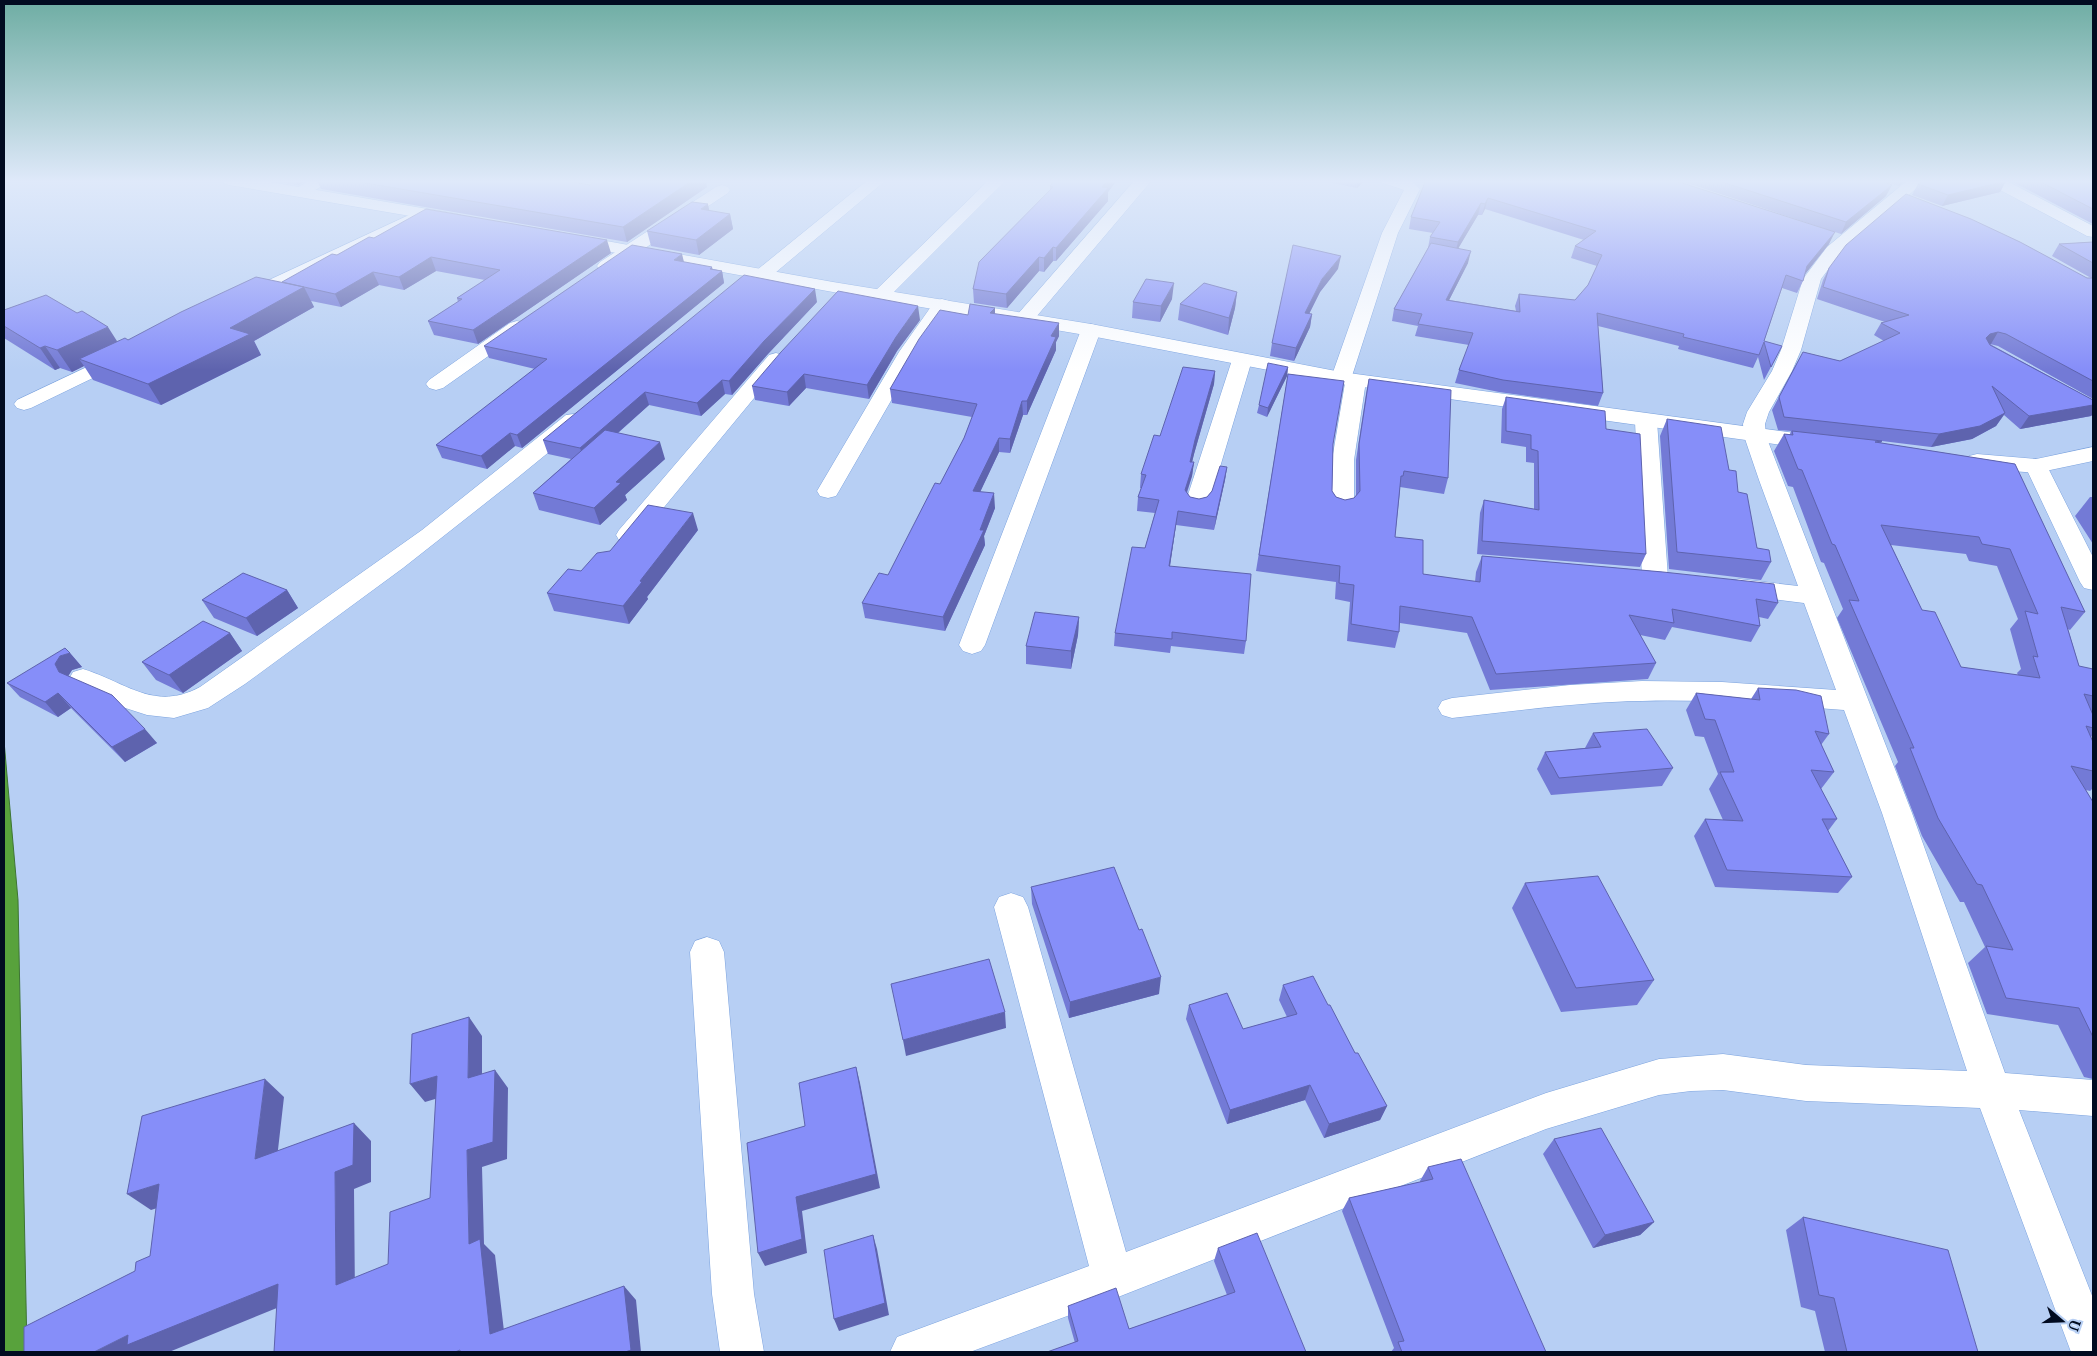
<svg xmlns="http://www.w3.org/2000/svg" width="2097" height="1356" viewBox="0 0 2097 1356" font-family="Merriweather,serif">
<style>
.water{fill:#58a23c;stroke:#3e7534}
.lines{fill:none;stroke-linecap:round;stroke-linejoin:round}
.minor-casing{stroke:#7ca3de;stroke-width:1}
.major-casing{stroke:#7ca3de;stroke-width:1}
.minor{fill:#fff;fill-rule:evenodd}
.major{fill:#fff;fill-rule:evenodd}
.wall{fill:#737ad6;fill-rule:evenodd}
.shaded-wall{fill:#5e63ae}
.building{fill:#868ef9;stroke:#5e63ae;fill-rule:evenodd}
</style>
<rect width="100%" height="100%" fill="#b7cff4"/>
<path class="water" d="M4,741L18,900L27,1352H4Z"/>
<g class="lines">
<defs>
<path id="minor" d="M311,180H332L305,196H293L291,193L293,190Z
M868,180H886L769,278L763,279L757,278L754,274L757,270Z
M989,180H1006L887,299L881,300L875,299L872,295L875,291Z
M1135,180H1152L1031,323L1024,325L1017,323L1015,319L1017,315Z
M1380,180H1411L1420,189L1398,233L1352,376L1363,377L1366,381L1354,460V507L1350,512L1342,514L1334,512L1330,507L1332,460L1345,383L1334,382L1331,378L1382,233L1404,190L1383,183Z
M1908,180H1926L1839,255L1821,279L1801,350L1792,371L1769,412L1765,424L1766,436L1912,813L2005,1073L2093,1080V1116L2019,1110L2093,1298V1352H2071L1980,1108L1806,1101L1723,1090L1691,1091L1659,1095L1546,1129L1113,1299L970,1352H890L897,1337L1089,1266L994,907L999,897L1011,893L1023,897L1028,907L1126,1252L1546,1093L1659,1059L1723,1054L1806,1065L1967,1071L1882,813L1844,710C1776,705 1709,699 1642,701C1578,702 1515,711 1452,718L1442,715L1438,708L1442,701L1452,698L1570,685L1642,681L1722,682L1836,690L1804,603L1739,595L1730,593L1726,587L1730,581L1739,579L1798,586L1759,480L1744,436L1743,424L1747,412L1772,371L1781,350L1803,279L1827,247Z
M1984,180H2005L2093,226V237L2087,236L1987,183Z
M722,185L728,187L730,190L728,193L612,270L606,271L600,270L597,266L600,262L716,187Z
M422,209L428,211L430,214L428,217L251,302L245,304L239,302L236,298L239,294Z
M942,299L949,301L951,305L919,352L839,491L836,496L828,498L820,496L817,491L899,352L935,301Z
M517,321L524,323L527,327L524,331L443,388L436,390L429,388L426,384L429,380L510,323Z
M1091,324L1098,326L1101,330L985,645L981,651L972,654L963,651L959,645L1081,330L1084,326Z
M123,350L130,352L133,356L130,360L31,408L24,410L17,408L14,404L17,400Z
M776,353L783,355L786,359L783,363L637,540L628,542L619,540L616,535L619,530L769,355Z
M1242,354L1249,356L1252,360L1209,504L1205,509L1197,511L1189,509L1185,504L1232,360L1235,356Z
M574,414L582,415L585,420L582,425L511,483L403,568L245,684L208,708L174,718L147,715L110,703L73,686L69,679L73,672L83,669C126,682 154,712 200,687L422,530L566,415Z
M1646,415L1654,416L1657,421L1668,578L1664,584L1655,586L1646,584L1642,578L1635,421L1638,416Z
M2036,459L2044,461L2047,466L2093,557V590L2084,588L2080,582L2025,466L2028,461Z
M707,937L719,941L724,952L754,1294L764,1352H720L712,1294L690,952L695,941Z"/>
<path id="major" d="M221,180H258L457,214L463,216L465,219L463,222L457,224L229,185L224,183Z
M573,235L833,282L1091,324L1341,372L1818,436L1826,438L1829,443L1826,448L1818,450L1341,384L1091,336L833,292L567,244L565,240L567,236Z
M2093,447V461L2036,473L1977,468L1969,466L1966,461L1969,456L1977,454L2036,459Z"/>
</defs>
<use href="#minor" class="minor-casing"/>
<use href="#major" class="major-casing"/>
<use href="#minor" class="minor"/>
<use href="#major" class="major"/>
</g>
<path class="wall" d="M268,180H307L298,185Z
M317,180H561L590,185L707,187L627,242L321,189Z
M1055,180H1117L1108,192V201L1056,261H1053L1044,272L1039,271L1007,308L974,303L973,289L1050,190V186Z
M1319,180H1365L1357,188Z
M1426,180L1829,244L1805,274L1803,281L1797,293L1782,288L1764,341L1782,346L1764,380L1758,357L1753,368L1678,349L1679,346L1598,326L1603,393L1598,406L1499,392L1455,383L1459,370L1469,345L1415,336L1418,326L1392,321L1394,309L1428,248L1430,237L1433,233L1409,229L1411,217ZM1485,209L1584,240L1575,246L1571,258L1597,266L1588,285L1575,300L1519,294L1515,306L1516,311L1449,300L1468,263L1458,248L1478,215H1482Z
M1678,180H1878L1886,196L1841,234Z
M1881,180H1905L1899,186Z
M2009,180H2093V224Z
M2006,181L2000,192L1942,206L1912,195L1918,184Z
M709,211L730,214L733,229L699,255L651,246L647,231Z
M374,238L611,253L478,344L434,335L428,321L458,302L457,298L485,280L436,271L404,290L379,285L341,307L311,301L314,307L254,341L261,355L161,405L93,380L84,366L72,372L60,368L55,370L4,338V310L117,342L128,340L282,282L337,255Z
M2093,242V399L1998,346L1990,344L2093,400V414L2091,416L2020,429L2004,415L1996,426L1972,439L1931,447L1882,441L1881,443L2015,464L2085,612L2070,630L2068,629L2079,666L2093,670V710L2092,711L2093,715V735L2091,737L2093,742V788L2090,791L2086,790L2093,802V1079L2084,1077L2058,1025L1987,1014L1968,963L1985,947L1964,902H1960L1922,836L1895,766L1898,762L1837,618L1843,609L1824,563L1821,562L1793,487L1788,486L1774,451L1784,434H1790L1791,431L1778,430L1772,410L1803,352L1840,361L1884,341L1874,335L1881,323L1885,322L1817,299L1823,280L1829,268L2091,278L2052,256L2059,244ZM1891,545L1966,554L1969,561L1997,566L2018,619L2010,629L2021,669L2017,673L2018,675L1961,667L1922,610Z
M684,262L722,271L724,283L522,448L515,446L487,469L442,458L436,445L535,369L489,358L484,346Z
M1338,269L1320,292L1309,314H1312L1310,327L1294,361L1270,356L1272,343Z
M1237,292L1235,308L1228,335L1178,320L1180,304Z
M1172,299L1160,322L1132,318L1133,302Z
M817,302L767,355L732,395L725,394L701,416L649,405L618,433L665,459L625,495L627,500L600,525L539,510L533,493L571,459L548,454L543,440Z
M995,314L1059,336L1056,342V350L1027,415H1023L1010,453L999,452L980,492L995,508L984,536L985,545L945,631L865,618L862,603L888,575L940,484L964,438L972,417L892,403L890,389L968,315Z
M920,320L897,351L869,399L806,388L789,406L755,400L752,386Z
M1288,367L1287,376L1267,417L1257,413L1259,405Z
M1215,371L1214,384L1194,454L1192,462H1194L1192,476L1187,493L1190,497L1199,499L1207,497L1212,491L1227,467L1225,480L1214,530L1176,525L1170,566L1246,641L1244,654L1171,646L1170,653L1114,646L1115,633L1145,548L1155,513L1137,511L1138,497L1141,488H1140L1141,474L1160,436Z
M1288,374L1333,444L1332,491L1336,497L1345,500L1354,498L1356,496V460L1366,394L1369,379L1448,478L1444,494L1400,487V491L1395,537L1423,574L1475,582L1476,572L1482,556L1663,572L1778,603L1768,619L1759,617L1760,626L1751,642L1672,627L1665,640L1640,635L1656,663L1648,679L1490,690L1467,633L1400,623L1399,632L1395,648L1347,641L1350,602L1335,599L1336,582L1256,571Z
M1506,397L1606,429L1646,554L1640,567L1477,554L1480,513L1484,500L1534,509V463L1526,462V447L1501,443L1502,409Z
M1667,419L1729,470L1738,492L1757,548L1771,562L1761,580L1669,569L1660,436Z
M2090,497H2093V544L2075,516Z
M698,530L647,597L648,599L629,624L554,611L547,593L581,571L610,551Z
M287,590L298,608L257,636L214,618L202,600Z
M1079,617L1078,635L1071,669L1026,664V646Z
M230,633L242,651L183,693L156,680L142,662Z
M70,653L82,667L72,670L68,676L157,743L125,762L71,708L58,717L20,697L7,683Z
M1758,688L1829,734L1821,745L1834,772L1821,789L1837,819L1828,831L1852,877L1838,893L1715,887L1694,836L1705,819L1723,820L1709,789L1718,774L1704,737L1695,736L1686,710L1696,693L1751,699Z
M1593,733L1673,768L1662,786L1551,795L1537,769L1545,752L1585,748Z
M1525,883L1654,980L1637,1005L1561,1012L1512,908Z
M1031,887L1159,994L1069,1018L1032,904Z
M1283,985L1328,1005L1355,1053L1387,1106L1380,1120L1324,1138L1305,1100L1227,1124L1186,1019L1189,1005L1243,1029L1287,1017L1279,1000Z
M1554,1139L1654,1222L1640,1235L1593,1248L1543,1154Z
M1428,1167L1546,1352H1391L1394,1348L1342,1211L1349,1198L1420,1182V1181Z
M1803,1217L1978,1352H1825L1815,1311L1801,1307L1786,1230Z
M1218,1248L1306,1352L1075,1343L1068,1318V1306L1129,1329L1227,1295L1214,1261Z"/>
<path class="shaded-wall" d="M296,180H307L298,185Z
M693,180H706L707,187L627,242L623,227Z
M1107,180H1117L1108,192V201L1056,261V248Z
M1359,180H1365L1357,188L1358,181Z
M1901,180H1905L1899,186Z
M2006,181L2000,192L1942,206L1948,195Z
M1892,185L1886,196L1841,234L1846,222Z
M1488,198L1485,209L1482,215L1485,204Z
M1481,203L1478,215L1455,254L1458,242Z
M708,204L711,219L701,209Z
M730,214L733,229L699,255L696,240Z
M1835,232L1829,244L1802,278L1807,266Z
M607,240L611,253L478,344L473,330Z
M1053,247V261L1044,272V258Z
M1471,251L1468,263L1443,312L1446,300Z
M682,254L685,266L674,260Z
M1341,256L1338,269L1320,292L1303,326L1305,313L1322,279Z
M431,257L436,271L404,290L399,277Z
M1039,257V271L1007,308L1006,294Z
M712,267L714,277L722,271L724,283L522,448L517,435Z
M373,272L379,285L341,307L335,294Z
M1174,283L1172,299L1160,322L1161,306Z
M304,287L314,307L254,341L261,355L161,405L148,384L230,328Z
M815,289L817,302L767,355L732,395L729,381L764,341Z
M1237,292L1235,308L1228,335L1229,318Z
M918,306L920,320L897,351L869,399L867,385L896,337Z
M995,308V322L990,313Z
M1312,314L1310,327L1294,361L1296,348Z
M1059,323V336L1056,342V350L1027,415V401L1051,336Z
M108,327L122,349L79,359L84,366L72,372L57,350Z
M1998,332L1991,344L1982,346L1986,338L1990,334Z
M45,346L60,368L55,370L40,348Z
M1288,367L1287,376L1267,417L1268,408Z
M1215,371L1214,384L1194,454L1189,475L1190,462L1195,440Z
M804,374L806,388L789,406L787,392Z
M722,380L725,394L701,416L697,403Z
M645,392L649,405L585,462L580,448Z
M1022,401L1023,415L1010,453V439Z
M2093,405V414L2091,416L2020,429L2029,416Z
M2005,413L1996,426L1972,439L1931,447L1939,434Z
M510,433L515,446L487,469L481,456Z
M999,438V452L974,505L973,491Z
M660,442L665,459L625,495L627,500L600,525L594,508L616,482Z
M1194,462L1192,476L1183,503L1185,490Z
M1227,467L1225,480L1214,530L1216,517Z
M994,493L995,508L984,536L985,545L945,631L943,617L980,530Z
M1178,511L1176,525L1168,579L1169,566Z
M693,513L698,530L647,597L648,599L629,624L623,606L640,581Z
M287,590L298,608L257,636L246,618Z
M1079,617L1078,635L1071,669V651Z
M230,633L242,651L183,693L169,675Z
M70,653L82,667L72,670L67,678L59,672L55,664L60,656Z
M58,693L71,708L58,717L45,702Z
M145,729L157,743L125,762L112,747Z
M1161,977L1159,994L1069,1018L1070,1002Z
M1005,1012L1006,1028L906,1056L903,1040Z
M469,1017L482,1036V1096L468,1078Z
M856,1067L860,1083L880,1188L802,1211L807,1253L765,1266L758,1253L796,1197Z
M495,1070L508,1088L507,1159L482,1167L484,1244L495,1255L506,1348L490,1334L469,1244L467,1150Z
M437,1076L452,1094L425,1102L410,1084Z
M265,1079L284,1097L275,1176L255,1159Z
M1310,1085L1305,1100L1227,1124L1230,1110Z
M1387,1106L1380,1120L1324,1138L1329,1124Z
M354,1123L371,1141V1182L354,1189L355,1300L336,1285L335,1172Z
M159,1184L182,1200L151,1210L127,1194Z
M1654,1222L1640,1235L1593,1248L1605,1235Z
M873,1235L877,1249L889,1315L839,1331L834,1319Z
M278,1284L299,1299L169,1352H94L128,1335Z
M624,1286L636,1300L641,1352H625Z"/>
<path class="building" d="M348,180H561L590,185L597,180H693L623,227Z
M1055,180H1107L1102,187L1108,188L1056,248L1053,247L1044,258L1039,257L1006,294L973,289L979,262L1053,187L1050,186Z
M1426,180H1673L1835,232L1807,266L1803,281L1786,275L1764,341L1782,346L1771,367L1764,342L1759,355L1683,337L1684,334L1597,313L1603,393L1503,380L1459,370L1473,333L1418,324L1422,314L1394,309L1431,243L1471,251L1446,300L1520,312L1519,294L1575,300L1588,285L1602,255L1575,246L1596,231L1488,198L1485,204L1481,203L1458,242L1430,237L1440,222L1411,217Z
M1716,180H1878L1892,185L1846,222Z
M1923,180H2005L2006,181L1948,195L1918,184Z
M2037,180H2093V209Z
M1906,194L1971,219L2020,242L2087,278H2093V381L2006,334L1998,332L1990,334L1986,338L1990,345L2093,400V405L2029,416L1992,386L2005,413L1980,426L1939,434L1784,417L1779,397L1803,352L1840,361L1900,333L1881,323L1909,315L1823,287L1829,268L1846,245Z
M692,202L708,204L701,209L730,214L696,240L647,231Z
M426,209L607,240L473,330L428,321L462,299L457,298L500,270L431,257L399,277L373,272L335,294L282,282L332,254L337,255L369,237L374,238Z
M2093,242V263L2059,244Z
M632,245L682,254L674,260L712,267L710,269L722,271L517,435L510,433L481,456L436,445L547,359L484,346Z
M1293,245L1341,256L1322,279L1305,313L1312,314L1296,348L1272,343Z
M744,275L815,289L764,341L729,381L722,380L697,403L645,392L580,448L543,440Z
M256,277L304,287L230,328L250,334L148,384L79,359L125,338L128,340L181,312Z
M1146,279L1174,283L1161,306L1133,302Z
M1204,283L1237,292L1229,318L1180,304Z
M838,291L918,306L896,337L867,385L804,374L787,392L752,386L781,352Z
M46,295L77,313L82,311L108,327L57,350L45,346L40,348L4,326V310Z
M970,304L995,308L990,313L1059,323L1051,336L1056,337L1027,401H1022L1010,439L999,438L973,491L994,493L980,530H984L943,617L862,603L879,573L888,575L935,483L940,484L964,438L977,404L890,389L919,339L940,310L968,315Z
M1268,363L1288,367L1268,408L1259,405Z
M1183,367L1215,371L1195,440L1190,462H1194L1185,490L1190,497L1199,499L1207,497L1212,491L1220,466L1227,467L1216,517L1178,511L1169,566L1251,574L1246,641L1172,632V639L1115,633L1132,547L1145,548L1159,500L1138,497L1146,475L1141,474L1154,435L1160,436Z
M1288,374L1344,381L1333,444L1332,491L1336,497L1345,500L1354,498L1360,491L1359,444L1369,379L1451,390L1448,478L1404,471L1403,476H1401L1395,537L1423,540V574L1480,582L1482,556L1663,572L1774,584L1778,603L1756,599L1760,626L1672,609L1674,623L1629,615L1656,663L1496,674L1472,617L1400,606L1399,632L1351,624L1354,585L1339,583L1340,566L1259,555Z
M1506,397L1605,411L1606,429L1640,434L1646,554L1482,541L1484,500L1539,510L1538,451L1531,449V435L1506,431Z
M1667,419L1721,427L1729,470L1736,471L1738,492L1747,494L1757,548L1769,550L1771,562L1677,552Z
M605,430L660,442L616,482L621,483L594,508L533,493Z
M1792,431L1882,441L1875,442L2015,464L2085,612L2061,607L2079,666L2093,669V696L2084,694L2093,715V728L2086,726L2093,742V771L2071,766L2093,802V1037L2079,1008L2006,998L1986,946L2013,950L1982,885L1977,884L1938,818L1910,748H1914L1849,600L1859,601L1835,545L1832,544L1802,470L1798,469L1784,434L1793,435ZM1881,525L1979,537L1982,544L2010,549L2038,614L2025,611L2038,657L2033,656L2040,678L1961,667L1935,612L1922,610Z
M648,505L693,513L640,581L642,582L623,606L547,593L568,569L581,571L597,553L610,551Z
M243,573L287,590L246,618L202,600Z
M1035,612L1079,617L1071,651L1026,646Z
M203,621L230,633L169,675L142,662Z
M65,648L70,653L60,656L55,664L59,672L112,695L145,729L112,747L58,693L45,702L7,683Z
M1758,688L1796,690L1821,696L1829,734L1815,731L1834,772L1811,770L1837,819H1822L1852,877L1727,870L1705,819L1743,821L1720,772H1734L1715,720L1705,719L1696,693L1760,700Z
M1647,729L1673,768L1559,778L1545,752L1601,747L1593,733Z
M1114,867L1139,930L1142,929L1161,977L1070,1002L1031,887Z
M1598,876L1654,980L1576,988L1525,883Z
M989,959L1005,1012L903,1040L891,984Z
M1313,976L1328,1005H1330L1355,1053H1358L1387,1106L1329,1124L1310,1085L1230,1110L1189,1005L1227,993L1243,1029L1297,1014L1283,985Z
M469,1017L468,1078L495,1070L493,1142L467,1150L469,1244L480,1239L490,1334L624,1286L631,1350L625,1352H460V1350L455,1352H274L278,1284L127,1345L128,1335L94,1352H24V1327L135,1271L136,1262L150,1256L159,1184L127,1194L142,1116L265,1079L255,1159L354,1123L353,1165L335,1172L336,1285L388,1264L390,1212L430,1198L437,1076L410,1084L412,1034Z
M856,1067L876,1174L796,1197L802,1239L758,1253L747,1143L805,1126L799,1083Z
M1601,1128L1654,1222L1605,1235L1554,1139Z
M1461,1159L1546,1352H1402L1398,1342L1404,1341L1349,1198L1433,1179L1428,1167Z
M1803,1217L1948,1250L1978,1352H1847L1834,1298L1819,1295Z
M1257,1233L1306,1352H1047L1078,1341L1068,1306L1116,1288L1129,1329L1235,1292L1218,1248Z
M873,1235L885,1303L834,1319L824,1250Z"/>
<linearGradient id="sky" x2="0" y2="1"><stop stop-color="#6eada3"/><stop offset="0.49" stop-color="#dfe9fa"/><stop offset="1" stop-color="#dfe9fa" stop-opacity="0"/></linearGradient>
<rect width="2097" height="370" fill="url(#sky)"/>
<rect width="2097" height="1356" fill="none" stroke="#010b20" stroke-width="10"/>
<g transform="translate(2062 1321) rotate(109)" stroke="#b7cff4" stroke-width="4" paint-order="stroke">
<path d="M0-4L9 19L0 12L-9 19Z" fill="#010b20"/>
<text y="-8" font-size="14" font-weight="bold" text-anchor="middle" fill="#010b20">U</text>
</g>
</svg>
